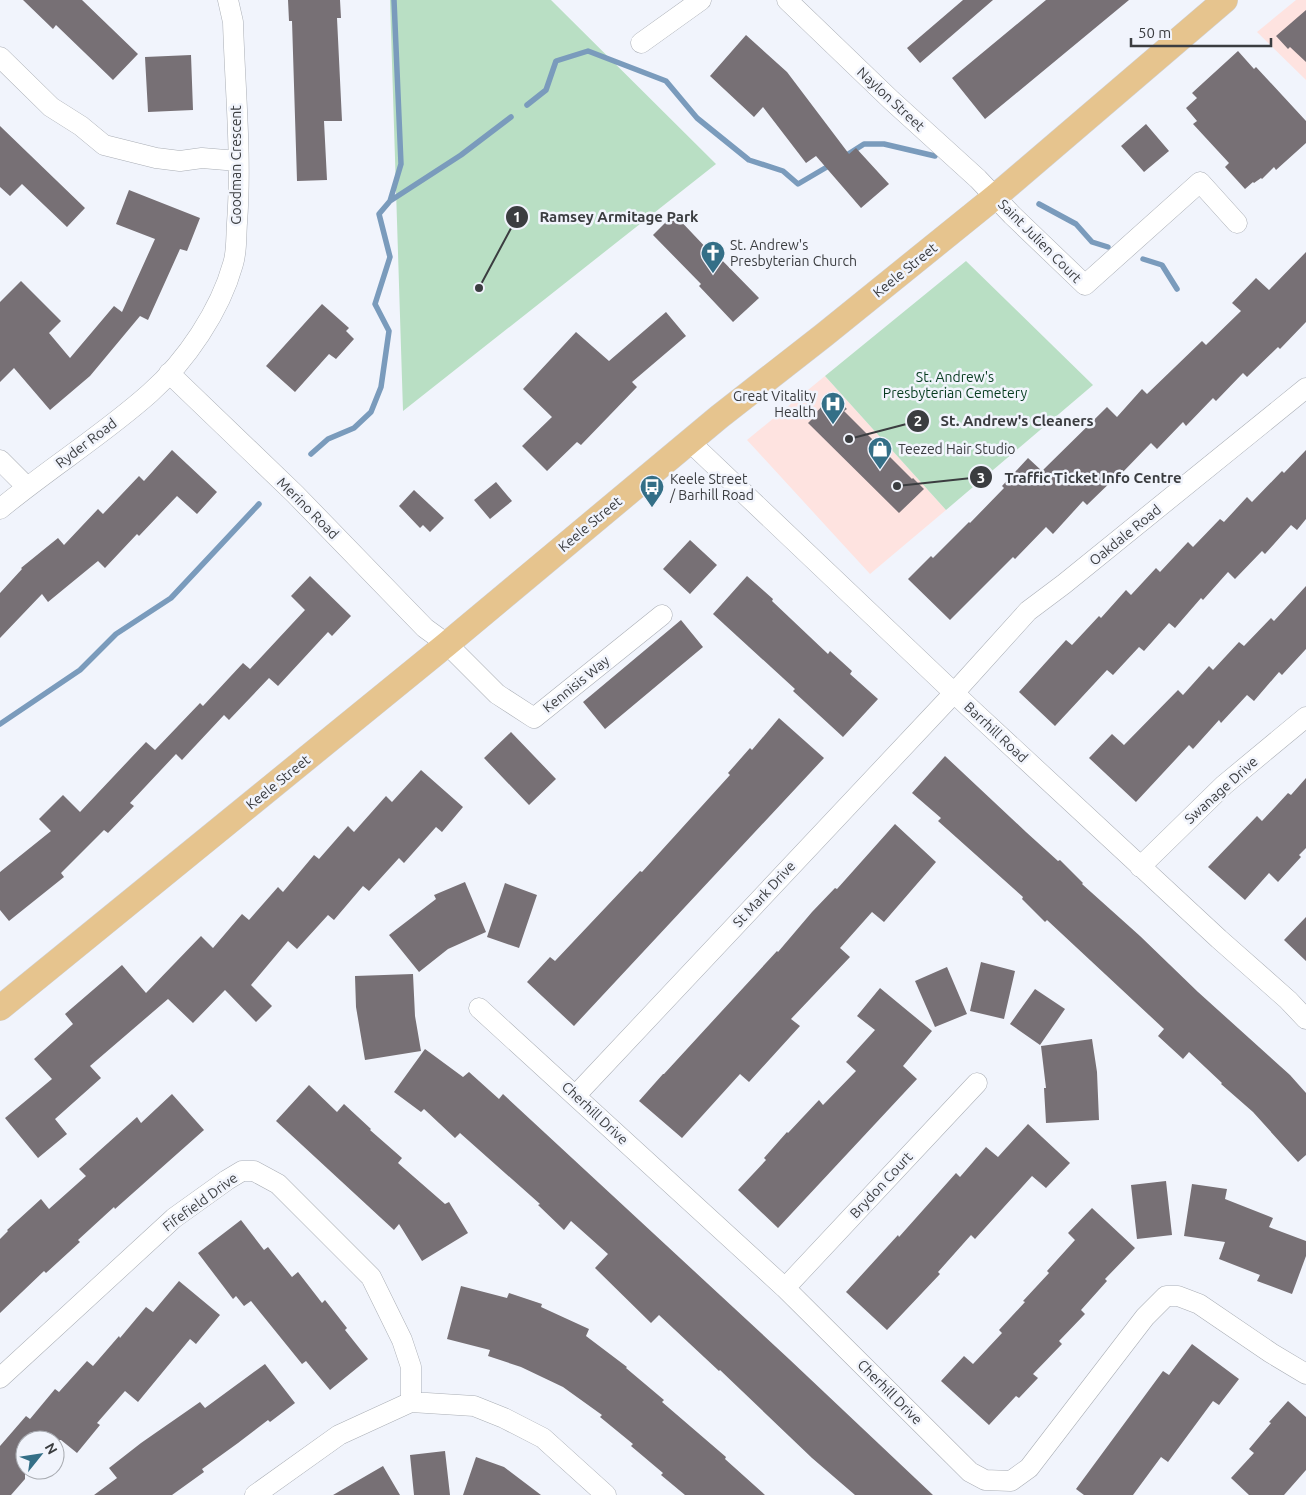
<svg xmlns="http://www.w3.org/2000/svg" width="1306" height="1495" viewBox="0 0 1306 1495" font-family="Ubuntu,sans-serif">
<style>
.commercial{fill:#fee3e0}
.green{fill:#b9dfc4}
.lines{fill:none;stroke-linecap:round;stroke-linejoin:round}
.stream{stroke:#7a9bbc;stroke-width:5.5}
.building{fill:#777075}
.minor-casing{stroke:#aaaeb5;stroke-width:21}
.major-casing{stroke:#d0d0d1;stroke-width:26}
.minor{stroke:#fff;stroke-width:20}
.major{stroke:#e6c48e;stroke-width:25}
.labels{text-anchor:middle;stroke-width:5;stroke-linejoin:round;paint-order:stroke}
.street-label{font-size:14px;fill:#3b3d40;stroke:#f1f4fc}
.poi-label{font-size:14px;fill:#3b3d40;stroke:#f1f4fc;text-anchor:start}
.park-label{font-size:14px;fill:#063b1f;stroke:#f1f4fc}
.leader{fill:none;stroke:#3b3d40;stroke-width:2}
.callout-dot{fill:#3b3d40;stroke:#f1f4fc;stroke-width:2}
.mark-label{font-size:15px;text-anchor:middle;font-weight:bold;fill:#fff}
.callout-label{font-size:15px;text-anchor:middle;font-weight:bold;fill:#3b3d40;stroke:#f1f4fc;stroke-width:5;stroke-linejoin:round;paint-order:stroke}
</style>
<rect width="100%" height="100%" fill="#f1f4fc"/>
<path class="commercial" d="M1296,0H1306V80L1257,32Z
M825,376L946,510L870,574L747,440Z"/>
<path class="green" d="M390,0H551L716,164L403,411Z
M966,261L1093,385L946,510L825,376Z"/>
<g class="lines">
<path class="stream" d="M527,105L546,90L556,61L588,51L666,81L697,118L749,160L783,171L798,184L832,164
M842,158L864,144H884L935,156
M390,201L401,164L394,0
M1039,204L1076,224L1092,242L1108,247
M1143,259L1162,265L1177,289
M311,454L328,439L354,428L371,412L381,387L389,331L375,304L390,257L379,214L390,201L461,155L511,117
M0,724L80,670L116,634L171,598L259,504"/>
</g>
<path class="building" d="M23,0H82L138,54L113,80L56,25L53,29Z
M288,0H340L341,18H337L342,121H324L327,180L297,181L292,21H289Z
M963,0H993L920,63L907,48Z
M1046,0H1129L985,119L952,78Z
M1306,10V62L1290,47L1288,49L1276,36Z
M746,35L787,72L849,154L856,148L889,184L861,208L816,156L806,163L763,107L754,117L710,76Z
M1238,51L1254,69L1256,67L1306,121V143L1276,170L1274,167L1262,179L1261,178L1254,183L1253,182L1245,189L1225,167L1229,163L1193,124L1197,121L1186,108L1197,98L1192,93Z
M191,55L193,110L148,112L145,57Z
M1146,124L1169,151L1144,172L1121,146Z
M0,126L85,208L67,227L22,184L10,196L0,187Z
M129,190L200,218L187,251L180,249L148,320L140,316L90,376L50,410L14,368L0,382V302L21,281L61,321L49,333L70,358L114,306L122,312L155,239L116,224Z
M674,214L711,253L713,251L759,298L733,322L699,286L701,284L653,235Z
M1306,252V322L1280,349L1278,347L1247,377L1243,373L1216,401L1213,398L1186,426L1183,422L1157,449L1151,443L1120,475L1119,474L1087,505L1083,501L1053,534L1046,527L1015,559L1013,557L950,620L908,579L931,556L933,558L969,522L970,523L1004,488L1002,486L1028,458L1042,471L1107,407L1117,417L1142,389L1147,394L1202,341L1206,345L1241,311L1232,303L1256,278L1269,290Z
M322,304L349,328L346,331L354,339L336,359L329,354L295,392L266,366Z
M666,312L686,336L632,382L637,387L581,445L577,442L547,471L522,446L552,417L523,389L576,332L609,361Z
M835,397L847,409L844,411L912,479L913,478L924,489L899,513L808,423L813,418L812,417L824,404L827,406Z
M172,450L217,492L197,514L177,496L139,536L137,534L105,568L98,561L48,602L42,594L0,638V593L22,569L21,568L58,538L64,545L98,509L103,514L139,476L144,481Z
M1306,450V519L1297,530L1291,525L1265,554L1262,551L1235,579L1228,572L1203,600L1201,598L1175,628L1169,623L1144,651L1139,647L1113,675L1107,670L1055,726L1019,692L1066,640L1072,645L1099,616L1101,618L1126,590L1131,595L1156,568L1160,572L1188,542L1193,547L1220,519L1224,522L1247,497L1252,502L1282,471L1284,473Z
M496,482L512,501L490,519L474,500Z
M414,490L444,518L430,532L423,525L420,528L399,506Z
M690,540L717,565L690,594L663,569Z
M310,576L351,616L332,636L328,632L278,686L269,678L229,720L224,715L182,760L176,754L130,803L134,806L108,833L104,830L61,873L64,877L9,921L0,910V872L51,831L39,819L63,795L80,812L146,742L155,750L200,703L203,706L243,663L250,669L305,610L291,596Z
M747,576L773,599L772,601L828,654L830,651L852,671L850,674L878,699L843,737L793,691L795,689L713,614Z
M1306,586V649L1282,675L1279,672L1254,701L1247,695L1221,723L1219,720L1193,749L1189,745L1136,802L1089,758L1112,734L1124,745L1178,690L1183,695L1209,666L1213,670L1239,642L1244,646L1271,618L1274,621Z
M681,620L703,647L605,729L583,702Z
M779,718L824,758L574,1026L527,982L550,957L555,961L640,871L642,872L730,775L728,773L750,748L752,750Z
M511,732L556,779L529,805L484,758Z
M945,756L1026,832L1058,861L1060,860L1083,883L1082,884L1140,936L1198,992L1290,1075L1306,1093V1155L1298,1162L1253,1112L1221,1084L1222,1083L1189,1052L1183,1059L1158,1036L1164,1029L1047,920L1045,922L1022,899L1023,897L938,821L941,818L912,793Z
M421,770L463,807L442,832L436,827L404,863L399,858L369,891L363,886L334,920L328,915L297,949L288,941L251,985L272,1006L256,1022L225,990L193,1023L168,999L90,1066L101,1078L55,1119L67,1134L38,1158L5,1118L52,1079L34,1059L73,1024L65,1014L122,965L146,993L201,936L213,948L242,914L249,920L278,887L283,892L314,855L319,859L348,826L354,832L386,796L392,802Z
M1306,778V848L1299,855L1301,857L1278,882L1269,873L1245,900L1208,867L1257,816L1262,821L1288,793L1291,795Z
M895,824L936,862L884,922L872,912L840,948L850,957L791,1019L800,1026L749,1082L740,1074L682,1138L639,1101L663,1074H664L777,951L778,952L812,912L835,888L837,889Z
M465,882L486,932L448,949L419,972L389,935L436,899L434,895Z
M505,883L537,895L519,948L487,937Z
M1306,917V961L1284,940Z
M981,962L1015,971L1004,1019L970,1011Z
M947,967L967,1014L935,1027L915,981Z
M413,974L415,1016L421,1051L365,1060L356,1007L355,976Z
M880,988L932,1031L903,1066L917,1079L778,1228L738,1190L766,1160L764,1158L787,1132L788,1133L819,1100L823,1105L856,1071L846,1062L875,1030L857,1016Z
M1035,989L1065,1009L1040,1045L1010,1024Z
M1092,1039L1097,1072L1099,1120L1046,1123L1044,1088H1046L1041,1046Z
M425,1049L463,1077L469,1072L499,1099L503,1094L789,1359L933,1495H855L812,1458L720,1370L719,1371L659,1315L651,1323L595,1268L608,1254L571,1221L564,1230L538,1205L540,1204L460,1133L455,1138L424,1109L421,1112L394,1092Z
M309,1085L337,1112L344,1104L371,1129L370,1130L402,1158L398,1163L445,1204L449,1202L468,1233L422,1261L399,1224L394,1230L276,1121Z
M172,1094L204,1130L115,1209L114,1207L78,1240L80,1242L46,1273L44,1271L0,1313V1239L8,1231L7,1230L41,1199L49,1209L86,1176L79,1169L137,1117L141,1123Z
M1028,1124L1070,1163L1046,1188L1032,1176L975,1239L971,1235L938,1272L940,1274L887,1330L846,1292L898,1235L899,1237L956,1173L960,1177L986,1147L998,1157Z
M1166,1181L1172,1235L1137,1239L1131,1185Z
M1192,1184L1227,1189L1225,1199L1273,1218L1269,1227L1306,1241V1256L1292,1294L1257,1281L1260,1275L1219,1259L1225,1242L1184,1236Z
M1092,1208L1135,1248L1105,1279L1107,1281L1081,1310L1085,1314L1059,1341L1062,1344L1033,1374L1038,1378L1019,1398L1016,1396L989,1425L941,1381L964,1356L973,1364L1002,1333L999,1330L1025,1302L1023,1301L1049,1273L1047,1271L1075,1240L1068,1233Z
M241,1220L264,1250L268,1247L292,1277L298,1272L322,1303L325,1300L347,1328L345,1330L368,1359L330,1390L306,1361L302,1364L251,1301L244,1306L236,1296L233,1299L198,1253Z
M179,1281L220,1315L196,1344L190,1339L138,1402L125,1391L97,1423L100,1425L77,1453L61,1440H25V1479L11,1495H0V1446L26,1416L30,1419L55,1389L59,1392L87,1361L93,1366L119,1336L120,1338L146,1307L153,1312Z
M461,1286L507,1298L509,1293L542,1304L541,1307L589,1329L586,1336L627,1367L626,1368L664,1400L662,1402L726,1457L725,1459L765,1495H685L661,1475L663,1473L631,1446L633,1444L600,1417L602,1415L563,1387L521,1367L488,1356L490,1350L447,1339Z
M1192,1344L1239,1379L1219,1405L1213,1401L1168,1462L1161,1457L1133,1495H1084L1076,1489L1163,1371L1169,1375Z
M265,1364L295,1403L270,1422L268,1420L238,1443L202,1469L204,1472L172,1495H94L117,1478L109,1468L141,1443L200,1402L205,1408Z
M1288,1401L1306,1417V1470L1284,1495H1249L1231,1478L1254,1453L1249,1449L1271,1423L1269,1422Z
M445,1451L450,1495H414L410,1455Z
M476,1457L504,1467L541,1495H463Z
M383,1466L400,1495H333Z"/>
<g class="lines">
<defs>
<path id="minor" d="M787,0L891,100L978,179L1012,215L1085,285L1200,182L1237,223
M641,43L701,0
M0,57L51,107L81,126L104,145L156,158L180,161L202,158L238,161
M169,373L295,494L425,628L447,644L497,694L534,718L662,615
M689,441L971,709L1219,939L1288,1000L1306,1019
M0,460L27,487
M0,509C48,469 103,435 150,393C186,361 220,311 233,264C237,252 236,236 237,223C242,157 235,89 233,22L228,0
M1140,867L1224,785L1306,717
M479,1008L785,1288L970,1472L985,1480L1011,1481L1029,1468L1145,1317L1166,1296H1178L1199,1304L1271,1353L1306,1374
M576,1095L954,693L1028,611L1064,584L1306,388
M785,1288L977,1083
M0,1378L174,1218L227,1180L242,1171H254L278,1184L371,1277L402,1340L411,1367V1402
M255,1495L339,1435L411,1402L474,1406L504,1418L543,1438L606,1495"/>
<path id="major" d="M0,1008L447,644L719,417L824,335L996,196L1225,0"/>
</defs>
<use href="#minor" class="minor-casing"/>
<use href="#major" class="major-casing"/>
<use href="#minor" class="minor"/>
<use href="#major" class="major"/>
</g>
<defs>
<symbol id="church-pin" viewBox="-11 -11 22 30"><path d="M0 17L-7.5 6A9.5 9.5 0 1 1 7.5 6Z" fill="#346f87" stroke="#f1f4fc"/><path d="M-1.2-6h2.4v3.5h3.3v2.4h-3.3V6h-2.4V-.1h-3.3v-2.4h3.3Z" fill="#fff"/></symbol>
<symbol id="hospital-pin" viewBox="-11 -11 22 30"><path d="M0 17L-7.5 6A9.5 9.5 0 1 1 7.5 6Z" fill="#346f87" stroke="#f1f4fc"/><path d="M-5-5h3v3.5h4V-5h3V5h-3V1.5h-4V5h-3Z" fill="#fff"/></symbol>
<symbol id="shop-pin" viewBox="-11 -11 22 30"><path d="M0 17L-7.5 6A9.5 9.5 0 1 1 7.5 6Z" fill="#346f87" stroke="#f1f4fc"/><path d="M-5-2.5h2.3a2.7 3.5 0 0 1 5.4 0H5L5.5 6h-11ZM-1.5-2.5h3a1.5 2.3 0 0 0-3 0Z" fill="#fff"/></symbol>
<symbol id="bus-pin" viewBox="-11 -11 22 30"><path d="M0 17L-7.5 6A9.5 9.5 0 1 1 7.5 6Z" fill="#346f87" stroke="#f1f4fc"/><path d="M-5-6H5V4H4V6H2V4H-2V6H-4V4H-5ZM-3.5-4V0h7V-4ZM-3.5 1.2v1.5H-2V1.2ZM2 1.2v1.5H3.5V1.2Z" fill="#fff"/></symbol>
</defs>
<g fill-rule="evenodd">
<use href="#church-pin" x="699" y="239" width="28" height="38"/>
<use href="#hospital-pin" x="819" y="390" width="28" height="38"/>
<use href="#shop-pin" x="866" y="435" width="28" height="38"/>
<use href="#bus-pin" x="638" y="473" width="28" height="38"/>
</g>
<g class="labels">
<g class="street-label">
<text transform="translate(891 99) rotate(43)" y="5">Naylon Street</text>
<text transform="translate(236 165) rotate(-90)" y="5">Goodman Crescent</text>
<text transform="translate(1040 241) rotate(45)" y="5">Saint Julien Court</text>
<text transform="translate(905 270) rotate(-39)" y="5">Keele Street</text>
<text transform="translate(86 443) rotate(-37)" y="5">Ryder Road</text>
<text transform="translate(308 508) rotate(45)" y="5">Merino Road</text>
<text transform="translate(590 524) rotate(-40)" y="5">Keele Street</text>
<text transform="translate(1125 535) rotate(-39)" y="5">Oakdale Road</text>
<text transform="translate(576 684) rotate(-39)" y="5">Kennisis Way</text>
<text transform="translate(996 732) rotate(43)" y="5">Barrhill Road</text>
<text transform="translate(278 782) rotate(-39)" y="5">Keele Street</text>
<text transform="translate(1221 790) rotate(-42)" y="5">Swanage Drive</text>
<text transform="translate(764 894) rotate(-47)" y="5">St Mark Drive</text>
<text transform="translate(595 1113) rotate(43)" y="5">Cherhill Drive</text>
<text transform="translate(881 1185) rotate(-47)" y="5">Brydon Court</text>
<text transform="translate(200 1202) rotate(-36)" y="5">Fifefield Drive</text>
<text transform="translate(890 1392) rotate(45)" y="5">Cherhill Drive</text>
</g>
<g class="poi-label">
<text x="730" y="250">St. Andrew's<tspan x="730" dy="16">Presbyterian Church</tspan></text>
<text x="816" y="401" text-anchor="end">Great Vitality<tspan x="816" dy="16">Health</tspan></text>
<text x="898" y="454">Teezed Hair Studio</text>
<text x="670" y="484">Keele Street<tspan x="670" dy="16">/ Barhill Road</tspan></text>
</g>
<g class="park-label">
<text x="955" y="382">St. Andrew's<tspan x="955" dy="16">Presbyterian Cemetery</tspan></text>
</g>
</g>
<path class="leader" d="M479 288L517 217M849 439L918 421M897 486L981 477"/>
<g class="callout-dot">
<circle cx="479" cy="288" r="5"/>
<circle cx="849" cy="439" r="5"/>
<circle cx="897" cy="486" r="5"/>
<circle cx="517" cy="217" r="12"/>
<circle cx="918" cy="421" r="12"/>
<circle cx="981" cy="477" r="12"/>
</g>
<g class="mark-label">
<text x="517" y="222">1</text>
<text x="918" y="426">2</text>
<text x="981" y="483">3</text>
</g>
<g class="callout-label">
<text x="619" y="222">Ramsey Armitage Park</text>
<text x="1017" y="426">St. Andrew's Cleaners</text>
<text x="1093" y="483">Traffic Ticket Info Centre</text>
</g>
<g transform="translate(40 1455) rotate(60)"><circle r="24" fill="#f1f4fc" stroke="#a8abb1"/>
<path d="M0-4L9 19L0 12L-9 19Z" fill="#346f87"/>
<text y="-8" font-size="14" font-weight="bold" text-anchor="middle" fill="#3b3d40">N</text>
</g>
<path d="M1131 38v8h140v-8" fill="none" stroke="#3b3d40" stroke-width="2.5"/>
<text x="1138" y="38" font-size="15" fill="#3b3d40" stroke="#f1f4fc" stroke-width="4" paint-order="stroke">50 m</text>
</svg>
